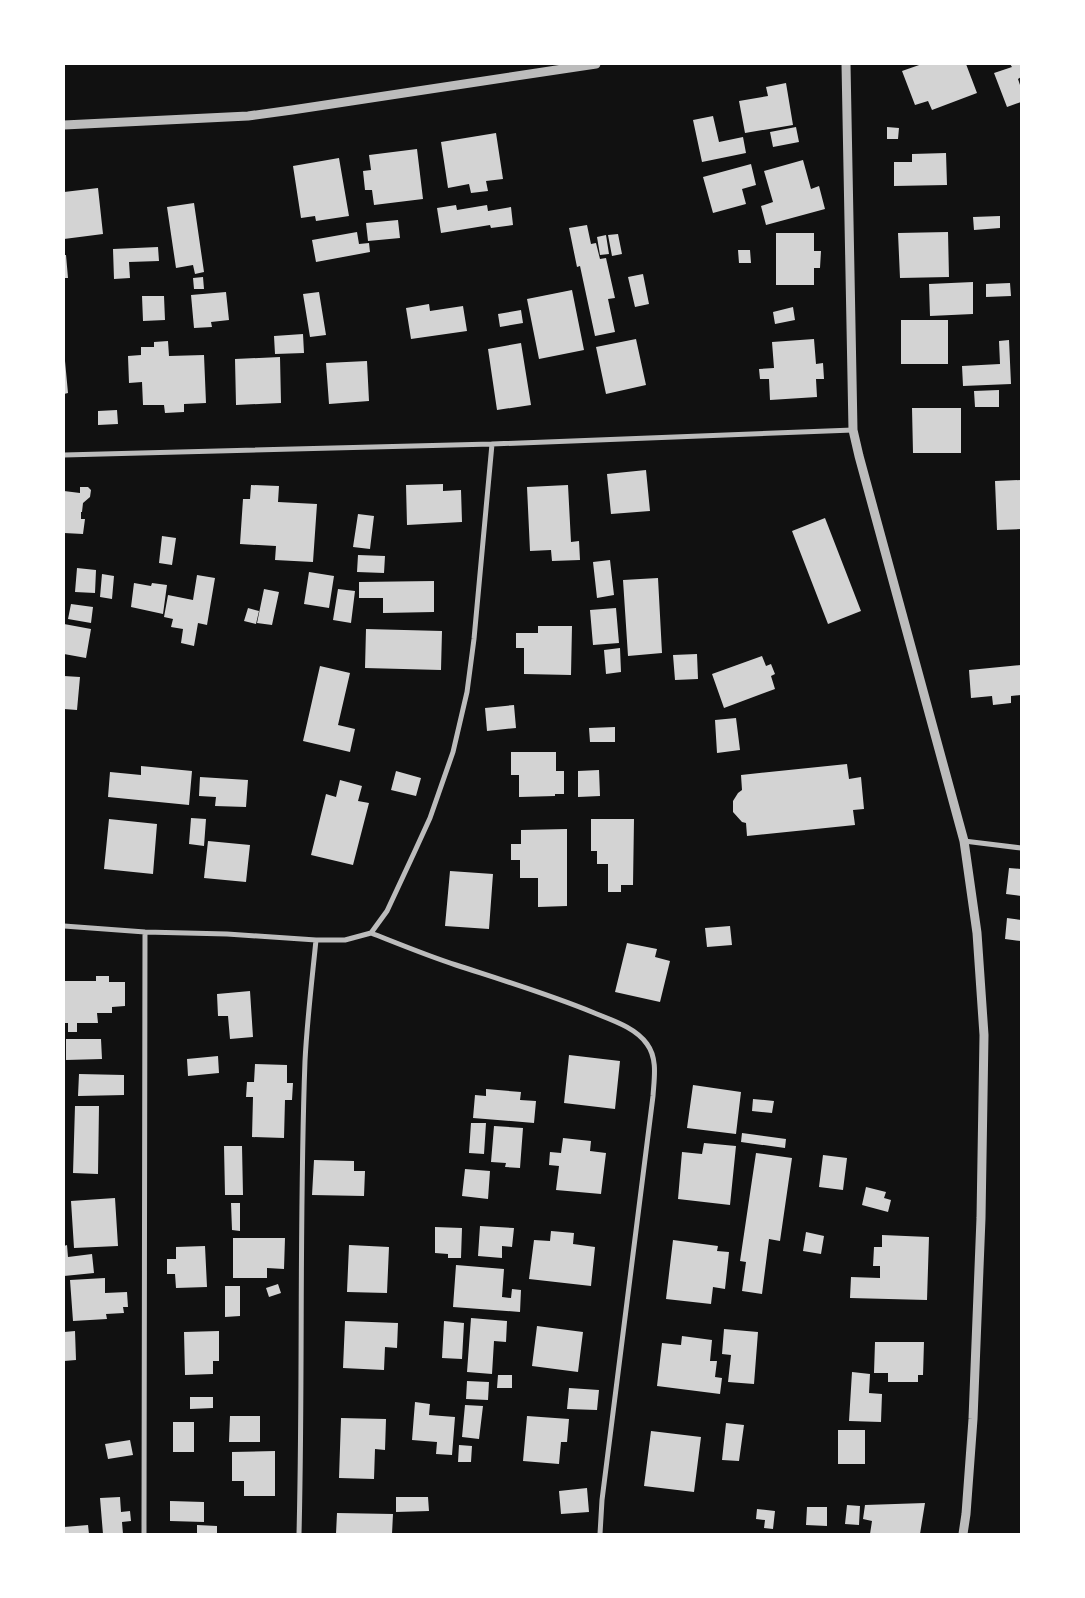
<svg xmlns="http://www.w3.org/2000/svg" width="1085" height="1598" viewBox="0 0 1085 1598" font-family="Montserrat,sans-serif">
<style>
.building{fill:#d3d3d3}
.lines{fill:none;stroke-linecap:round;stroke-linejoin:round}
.minor{stroke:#bcbcbc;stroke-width:5}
.tertiary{stroke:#bcbcbc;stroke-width:9}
</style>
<rect width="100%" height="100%" fill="#111"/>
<path class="building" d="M922,64H966L977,93L932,110L928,101L915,105L902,71Z
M1010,64H1021V77L1018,79L1021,88V102L1007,107L994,73L1012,67Z
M786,83L793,125L745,133L739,101L768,96L766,87Z
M713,116L719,142L743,137L746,153L702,162L693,120Z
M796,127L799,142L773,147L770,132Z
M887,127L899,128L898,139H887Z
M496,133L503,179L486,181L488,191L471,193L469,184L448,188L441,142Z
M417,149L423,199L374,205L372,190H365L363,171L371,170L369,155Z
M946,153L947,185L894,186V162H912V154Z
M339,158L349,216L316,221L315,216L301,218L293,166Z
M803,160L811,189L819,186L825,209L766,225L761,206L773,202L764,171Z
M751,164L756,185L742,189L746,204L713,213L703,177Z
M98,188L103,234L64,239V192Z
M194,203L204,272L195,274L193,265L176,268L167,207Z
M456,205L457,210L487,205L488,211L511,207L513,225L491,228L490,225L441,233L437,208Z
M1000,216V228L974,230L973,217Z
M398,220L400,238L368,241L366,223Z
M587,225L591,244L596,243L600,259L606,258L615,298L608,299L615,332L595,336L580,266L577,267L569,228Z
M357,232L359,244L369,243L370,252L316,262L312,240Z
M948,232L949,277L900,278L898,233Z
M776,233H814V251H821L820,268H814V285H776Z
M618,234L622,254L612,256L608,235Z
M606,235L609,254L600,255L597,237Z
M158,247L159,261L129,262L130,278L114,279L113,249Z
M738,250H750L751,263H739Z
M64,255H66L68,278H64Z
M643,274L649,304L635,307L628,277Z
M203,277L204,289H194L193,278Z
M973,282V314L930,316L929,284Z
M1010,283L1011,296L986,297V284Z
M572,290L584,350L539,359L527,299Z
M226,292L229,320L211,322L212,327L194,328L191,295Z
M319,292L326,335L310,337L303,294Z
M142,296H164L165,320L143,321Z
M429,304L430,311L463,306L467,331L411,339L406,308Z
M793,307L795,320L775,324L773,312Z
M521,310L523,323L500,327L498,314Z
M901,320H948V364H901Z
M303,334L304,353L275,354L274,336Z
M636,339L646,385L606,394L596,347Z
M814,339L816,364L823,363L824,379H816L817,397L770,400L769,379H760L759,369L774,368L772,342Z
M1009,340L1011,384L963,386L962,366L1000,364L999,341Z
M168,341L169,356L204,355L206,403L184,404V412L165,413L164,405H143L142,382L129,383L128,356L141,355V347H154V342Z
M521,343L531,405L497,410L488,349Z
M280,357L281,403L236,405L235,359Z
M64,361H65L68,393L64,394Z
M367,361L369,401L329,404L326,363Z
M999,390V407H975L974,391Z
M912,408H961V453H913Z
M117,410L118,424L98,425V411Z
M646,470L650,511L611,514L607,474Z
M1021,480V529L997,530L995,481Z
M443,484V491L461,490L462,522L407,525L406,485Z
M251,485L279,486L278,502L317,504L313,562L275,560L276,546L240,544L243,499H250Z
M568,485L571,542L579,541L580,560L552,561L551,550L530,551L527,487Z
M80,487H88L91,490L90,497L83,503L82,512H81V519H85L83,534L64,533V491L80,493Z
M358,514L374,516L370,549L353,547Z
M825,518L861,611L828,624L792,531Z
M162,536L176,538L172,565L159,563Z
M358,555L385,556L384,573L357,572Z
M610,560L614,595L597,598L593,562Z
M77,568L96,570L95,593L75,592Z
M309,572L334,576L329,608L304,604Z
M102,574L114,576L112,599L100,597Z
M197,575L215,578L207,625L198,623L194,646L181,643L183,629L171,627L173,619L164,617L168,595L193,600Z
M658,578L662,653L628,656L623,580Z
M434,581V612L383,613V598H359V582Z
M134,583L151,586L152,583L167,585L163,614L131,607Z
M264,589L279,592L272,625L257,623Z
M338,589L355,591L351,623L333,620Z
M71,604L93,607L91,623L68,619Z
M248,608L259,611L256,624L244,621Z
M616,608L619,643L593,645L590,610Z
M64,624L91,629L86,658L64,654Z
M538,626H572L571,675L524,674V648H516V633H538Z
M366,629L442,631L441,670L365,668Z
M620,648L621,672L606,674L604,650Z
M697,654L698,679L675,680L673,655Z
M762,656L766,666L771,664L775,674L771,676L775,689L724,708L712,674Z
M1021,665V695L1011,696V703L993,705L992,696L971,698L969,670Z
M320,666L350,673L338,725L355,729L350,752L303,741Z
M64,676L80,677L77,710L64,709Z
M514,705L516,728L487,731L485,708Z
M736,718L740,750L717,753L715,720Z
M615,727V742H590L589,728Z
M511,752H556V771H564V794H555V796L519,797V775H511Z
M847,764L849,779L861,777L864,809L853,810L855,825L747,836L746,823L742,822L733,812V801L738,793L742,790L741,775Z
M141,766L192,771L189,805L108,797L110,772L141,775Z
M599,770L600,796L578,797V771Z
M396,771L421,778L416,796L391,790Z
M200,777L248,780L246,807L215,806L216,797L199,796Z
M340,780L362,786L358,801L369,803L353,865L311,855L326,794L336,797Z
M191,818L206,819L204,846L189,844Z
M109,819L157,824L153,874L104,869Z
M591,819H634L633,885H621V892H608V864H597V851H591Z
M567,829V906L538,907V878H520V860H511V844H521V830Z
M208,841L250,845L246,882L204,878Z
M1009,868L1021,869V896L1006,894Z
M450,871L493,874L489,929L445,926Z
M1007,918L1021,920V941L1005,939Z
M730,926L732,945L707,947L705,928Z
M627,943L657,949L655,957L670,961L660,1002L615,992Z
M96,976H109V982H125V1006L112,1007V1013H97L98,1023H77V1032H68V1023H64V981H96Z
M250,991L253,1037L230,1039L228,1016H218L217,994Z
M66,1039H101L102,1059L66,1060Z
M569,1055L620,1061L615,1109L564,1103Z
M218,1056L219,1073L188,1076L187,1059Z
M255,1064L287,1065V1083H293L292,1100H285L284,1138L252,1137L253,1097H246L247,1082H254Z
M79,1074L124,1075V1095L78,1096Z
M693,1085L741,1092L736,1134L687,1128Z
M486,1089L521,1092L520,1100L536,1101L534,1123L473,1118L475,1095L486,1096Z
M753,1099L774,1101L772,1113L752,1111Z
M75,1106H99L98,1174L73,1173Z
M471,1123H486L484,1154L469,1153Z
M494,1126L523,1128L520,1168L505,1167L506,1163L491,1162Z
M742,1133L786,1139L785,1148L741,1142Z
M563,1138L591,1141L590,1151L606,1153L601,1194L556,1190L559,1166L549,1165L550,1152L561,1153Z
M704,1143L736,1146L730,1205L678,1199L682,1152L702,1154Z
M224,1146H242L243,1195H225Z
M756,1153L792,1158L780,1241L769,1239L762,1294L742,1291L746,1262L740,1261Z
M823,1155L847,1158L843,1190L819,1187Z
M314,1160L354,1161V1171H365L364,1196L312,1195Z
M465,1169L490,1171L488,1199L462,1196Z
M866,1187L886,1192L884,1198L891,1200L888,1212L862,1205Z
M115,1198L118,1246L74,1248L71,1201Z
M231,1203H240V1231L232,1230Z
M480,1226L514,1228L512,1247L502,1246V1258L478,1256Z
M435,1227L462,1228L461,1258H448V1254L435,1253Z
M551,1231L574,1233L573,1244L595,1247L591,1286L529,1279L534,1240L550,1241Z
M806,1232L824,1236L821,1254L803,1251Z
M882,1235L929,1237L927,1300L850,1298L851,1277L880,1278V1266H873L874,1247H882Z
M233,1238H285L284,1269L267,1268V1278H233Z
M673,1240L718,1246L717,1251L729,1252L725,1289L713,1287L711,1304L666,1299Z
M67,1245L68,1257L92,1254L94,1273L64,1276V1246Z
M349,1245L389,1247L387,1293L347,1292Z
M205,1246L207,1287L176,1288L175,1274H167V1259H176V1247Z
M456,1265L504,1269L502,1297L511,1298L512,1289L521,1290L520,1312L453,1307Z
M105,1278V1293L127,1292L128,1307H123L124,1313L106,1314L107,1319L73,1321L70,1280Z
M278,1284L281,1293L269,1297L266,1288Z
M225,1286H240V1316L225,1317Z
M471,1318L507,1321L506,1342L494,1341L492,1374L467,1372Z
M345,1321L398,1323L397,1348L385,1347L384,1370L343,1368Z
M444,1321L464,1323L462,1359L442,1358Z
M537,1326L583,1332L578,1372L532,1366Z
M724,1329L758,1332L754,1384L728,1382L731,1355L722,1354Z
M75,1331L76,1360L64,1361V1332Z
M219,1331V1361H213V1374L185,1375L184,1332Z
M682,1336L712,1340L710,1361H717L715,1377L722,1378L720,1394L657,1386L662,1343L681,1345Z
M875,1342H924L923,1375H918V1382H888V1373H874Z
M852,1372L870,1374L869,1393L882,1394L881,1422L849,1421Z
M498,1375H512V1388H497Z
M467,1381L489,1382L488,1400L466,1399Z
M569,1388L599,1390L597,1410L567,1409Z
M190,1397H213V1408L190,1409Z
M415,1402L430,1404L429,1415L455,1417L452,1455L436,1454L437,1442L412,1440Z
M465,1405L483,1406L479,1439L462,1437Z
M230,1416H260V1442H229Z
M527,1416L569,1419L567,1442H561L559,1464L523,1461Z
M341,1418L386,1419L385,1450L375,1449L374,1479L339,1478Z
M173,1422H194V1452H173Z
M726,1423L744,1425L739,1461L722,1460Z
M838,1430H865V1464H838Z
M651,1431L701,1437L694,1492L644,1486Z
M130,1440L133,1455L108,1459L105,1444Z
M459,1445L472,1446L471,1462H458Z
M275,1451V1496H244V1481H232V1452Z
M587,1488L589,1512L561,1514L559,1491Z
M120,1497L121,1512L130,1511L131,1521L122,1522L123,1534H103L100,1498Z
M396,1497H428L429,1511L396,1512Z
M170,1501L204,1502V1522L170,1521Z
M925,1503L920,1534H870L872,1521L863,1519L865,1505Z
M847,1505L860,1506L859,1525L845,1524Z
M807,1507H827V1526L806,1525Z
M757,1509L775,1511L773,1529L764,1528L765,1520L756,1519Z
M337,1513L393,1514L392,1534H336Z
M88,1525L89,1534H64V1527Z
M197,1525L217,1526V1534H197Z"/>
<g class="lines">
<path class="minor" d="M64,455L492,444L853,430
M964,841L1021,848
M64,926L145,932L227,934L316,940H345L371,933L387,911L414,853L430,818L453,752L467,692L474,639L492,444
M371,933C399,944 428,956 456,965C502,980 548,994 592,1012C611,1020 635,1027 647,1044C658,1059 654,1079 653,1096L602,1500L600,1534
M144,1534L145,932
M299,1534C303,1377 299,1219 305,1061C307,1021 312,980 316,940"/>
<path class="tertiary" d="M846,64L853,430L859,456L964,841L977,933L984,1035L981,1218L973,1419L966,1514L963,1534
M64,125L248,116L292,110L596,64"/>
</g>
<rect width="1085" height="1598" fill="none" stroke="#ffffff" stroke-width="130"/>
</svg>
